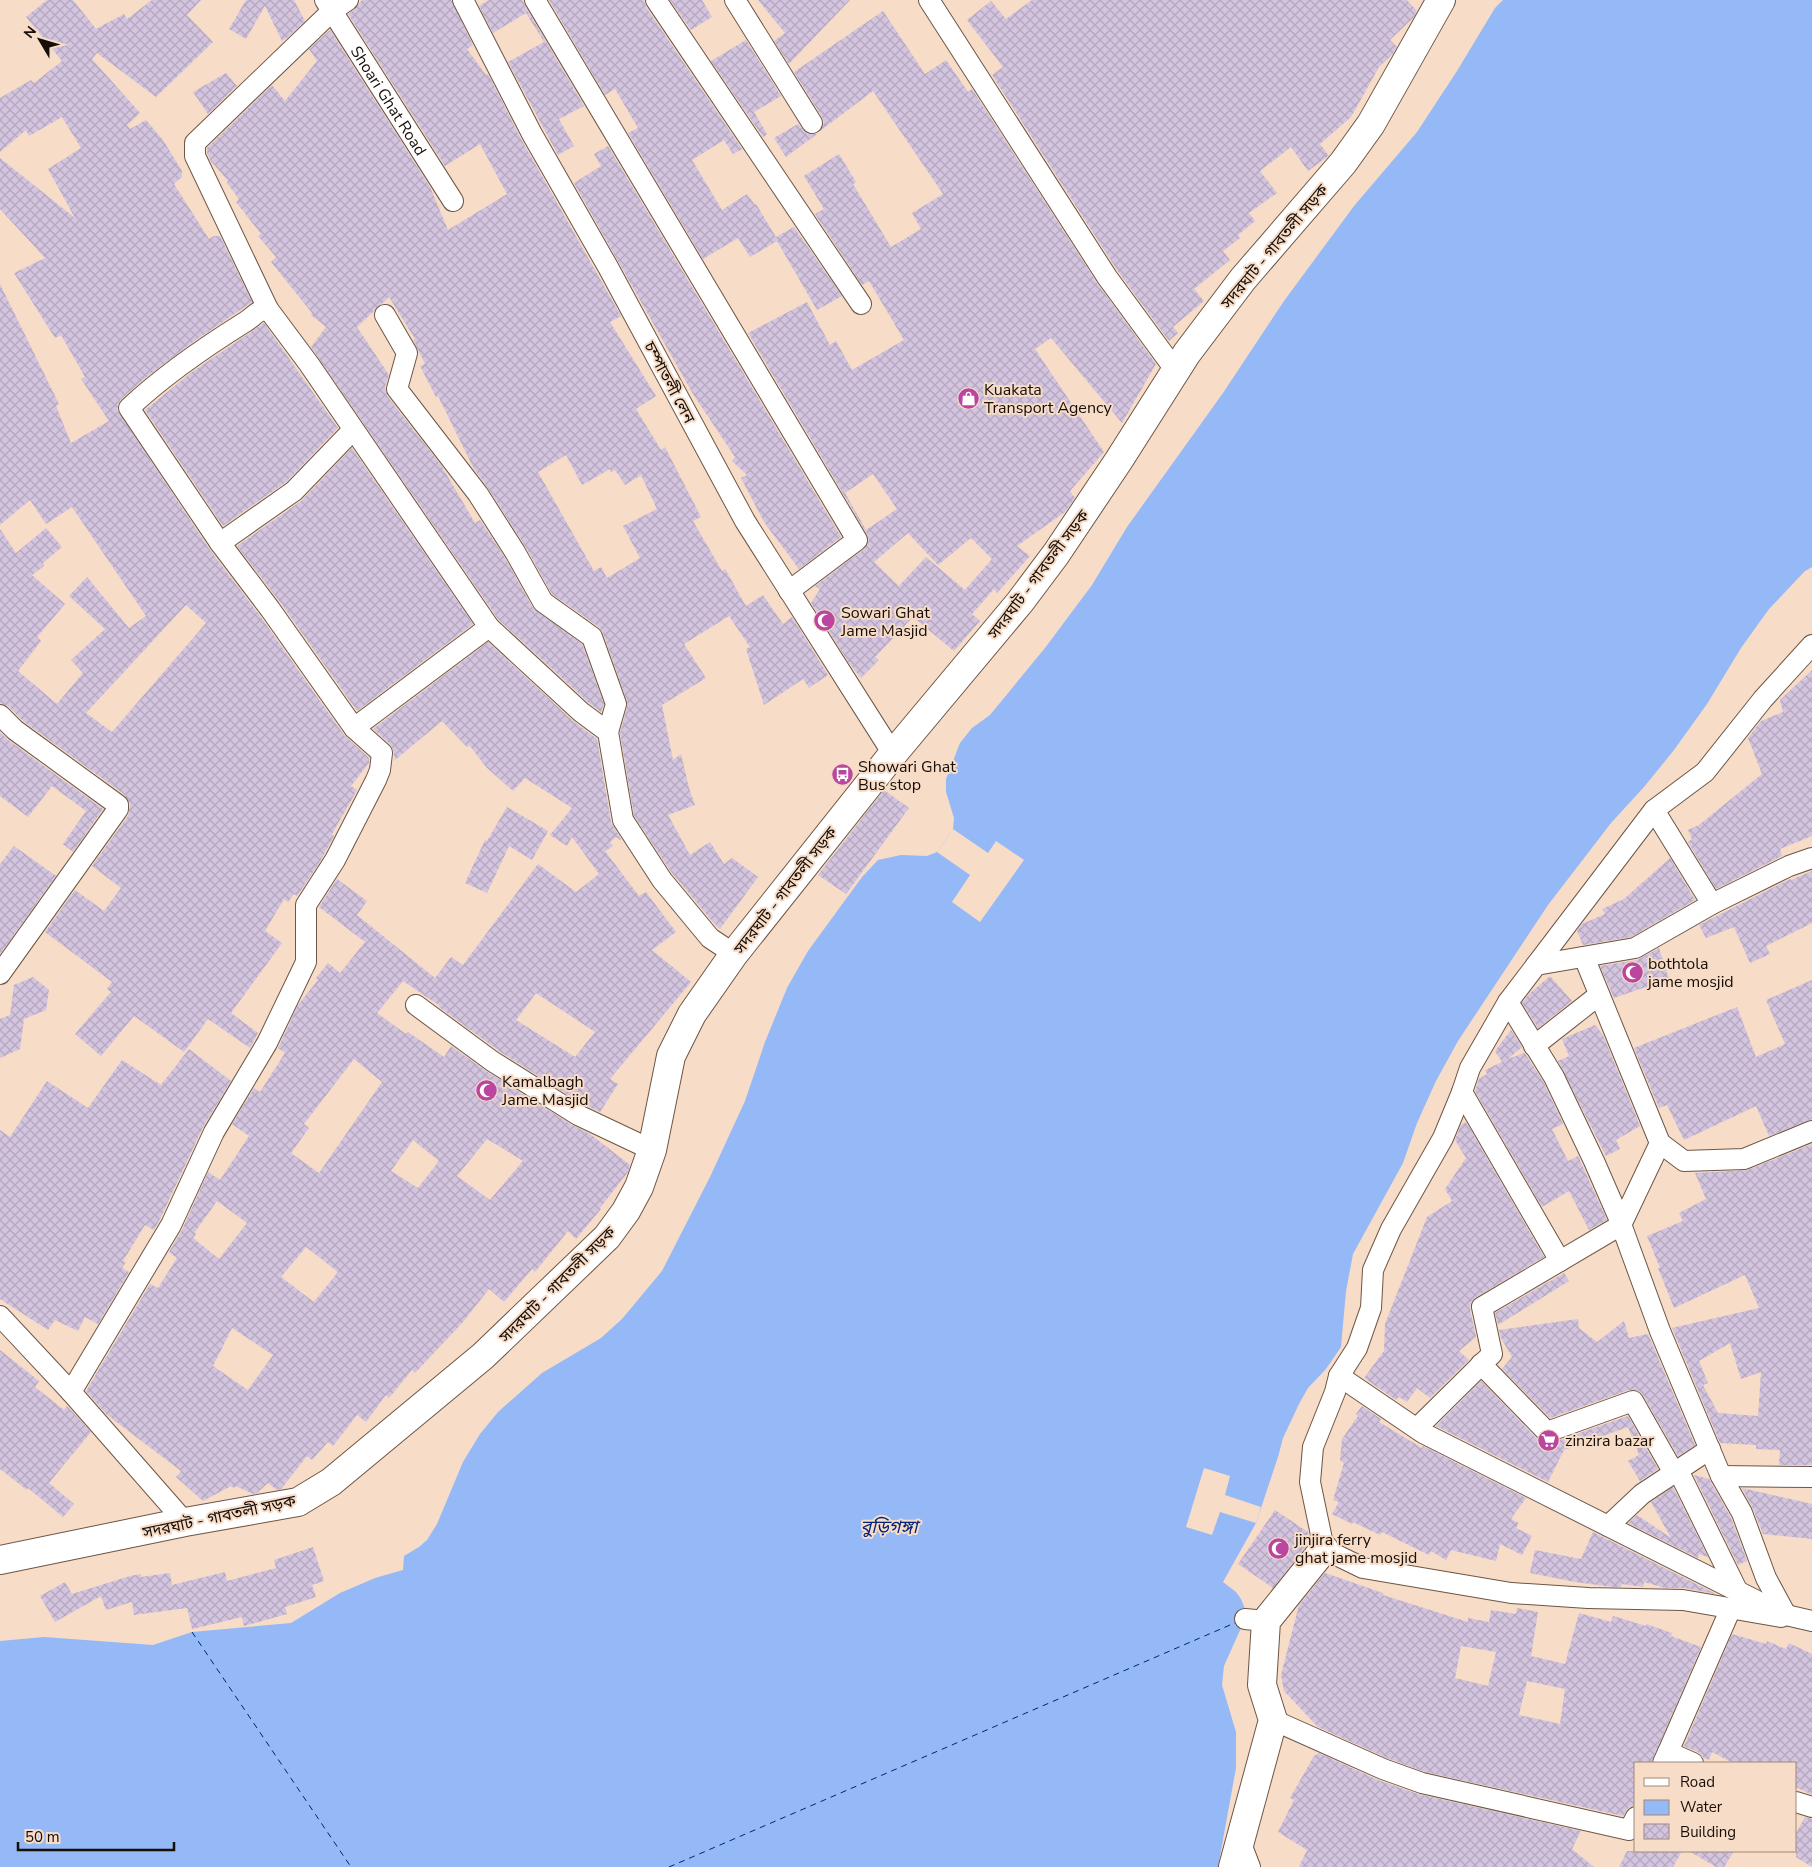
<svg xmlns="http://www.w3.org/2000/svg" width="1812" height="1867" viewBox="0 0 1812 1867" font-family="'Nunito Sans','Noto Sans Bengali',sans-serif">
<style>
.water{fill:#95b8f7}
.pier{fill:#f7dcc8}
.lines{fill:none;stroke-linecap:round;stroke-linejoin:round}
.ferry{stroke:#00237b;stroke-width:1;stroke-dasharray:6 5;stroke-linecap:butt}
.building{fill:url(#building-cross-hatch);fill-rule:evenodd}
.street-casing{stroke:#6d5645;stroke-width:22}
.secondary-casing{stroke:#6d5645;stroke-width:30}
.highway-casing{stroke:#6d5645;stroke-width:30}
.street{stroke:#fff;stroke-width:20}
.secondary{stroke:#fff;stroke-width:28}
.highway{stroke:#fff;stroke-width:28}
.labels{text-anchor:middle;stroke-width:4;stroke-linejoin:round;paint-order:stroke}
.street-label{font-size:16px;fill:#160e07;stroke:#f7dcc8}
.poi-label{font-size:16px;fill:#160e07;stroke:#f7dcc8;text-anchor:start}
.water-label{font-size:18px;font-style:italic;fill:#00237b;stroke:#f7dcc8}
</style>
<defs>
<pattern id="building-cross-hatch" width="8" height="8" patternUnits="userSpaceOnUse" patternTransform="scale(1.25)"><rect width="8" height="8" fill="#d3c4df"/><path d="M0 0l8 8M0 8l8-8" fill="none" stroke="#b4a7be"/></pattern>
</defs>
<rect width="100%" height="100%" fill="#f7dcc8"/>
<path class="water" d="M1503,0H1812V567L1805,571L1769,609L1741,648L1707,704L1674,750L1644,787L1611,823L1548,905L1458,1041L1436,1081L1417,1123L1403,1163L1353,1254L1346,1291L1341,1347L1326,1369L1308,1388L1299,1404L1283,1438L1278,1457L1256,1523L1223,1582L1236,1592L1241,1599L1245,1609V1619L1224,1666L1222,1685L1236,1732V1768L1218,1867H0V1641L44,1637L153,1645L192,1632L291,1623L340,1593L375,1578L403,1570L404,1556L419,1547L427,1540L437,1524L463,1462L480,1434L498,1412L542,1373L601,1338L622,1319L662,1271L710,1177L745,1101L765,1042L787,988L808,951L862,877L878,860L901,855L927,856L937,852L953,829L954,818L946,792V779L960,743L972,728L990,715L1045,648L1092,585L1127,527L1223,393L1284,301L1354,206L1417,132L1457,71L1495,8Z"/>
<path class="pier" d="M953,829L988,853L996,841L1024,860L980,922L952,902L970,875L937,852Z
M1204,1468L1230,1476L1225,1495L1261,1507L1256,1523L1220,1512L1212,1535L1186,1527Z"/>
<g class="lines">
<path class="ferry" d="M192,1632L351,1867
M669,1867L1237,1622"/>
</g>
<path class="building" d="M47,0H73L96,29L124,14L127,19L152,0H201L187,15L213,42L156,97L97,53L92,59L140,113L127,125L130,129L146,120L163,140L182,171V177L174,184L209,239L214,236H220L252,302L193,342L149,375L121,399L118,404L117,410L210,550L260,616L344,735L369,758V763L351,786L357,790L332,834L334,836L318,865L299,893L297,896L294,894L288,902L284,899L265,931L282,943L231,1013L258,1033L250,1048L208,1019L184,1052L134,1016L101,1056L75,1034L111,992L107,989L112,982L45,932L75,890L104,911L121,888L92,866L128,816L130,805L125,795L23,721L8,706L0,703V529L16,553L46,528L62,547L43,563L44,566L32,575L65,604L37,637L41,641L18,671L57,704L83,673L71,660L105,629L69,596L87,577L129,628L146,616L72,507L46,524L30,500L0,525V284L59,404L56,406L71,443L109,421L81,379L85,377L61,335L55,338L14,273L45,258L0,209V158L75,218L48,169L81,148L62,117L29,136L26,130L0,152V98L31,80L34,83L62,61L26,17ZM186,605L206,623L112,732L86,713Z
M246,0H294L305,21L287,38L282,41L265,6L246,39L229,29Z
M362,0H451L473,45L467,49L486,75L488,74L521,139L621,316L610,322L656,396L636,409L661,450L665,447L701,517L693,521L722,571L725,569L746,606L763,595L783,624L792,617L828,675L809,688L803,679L764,705L746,649L750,647L729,616L684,644L706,678L662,705L673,760L681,754L689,788L695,805L668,815L690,855L710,842L724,864L732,858L758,877L720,929L712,921L672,873L634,816L620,733L627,707V701L603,633L599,627L552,594L525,546L488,488L474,469L438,396L436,397L420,366L425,364L413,340L415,339L389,297L357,327L389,375L385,386L387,396L441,465L475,523L480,520L505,558L533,608L582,644L604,704L601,712L589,703L498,619L311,347L326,327L311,315L312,313L271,262L276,257L258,236L261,234L236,202L239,199L227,183L228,181L210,160L207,153V148L272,85L285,101L317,61L309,49L330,30L430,187L448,230L507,194L480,144L445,166L348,14L355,9ZM566,455L582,485L610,469L611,472L615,470L625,485L641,475L657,509L623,526L640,558L607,578L601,567L594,571L538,472Z
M489,0H523L525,6L584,106L559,119L574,146L558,155L508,62L544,42L526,13L493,33L479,6Z
M549,0H644L646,7L742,149L733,154L724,140L692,160L722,210L747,194L755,205L756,204L776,237L794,227L842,296L817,310L777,241L750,257L738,238L703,259L628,133L638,128L615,89L605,95Z
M670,0H702L712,17L691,30Z
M758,0H850L789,64L774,41L785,33Z
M1032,0H1407L1417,11L1413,18L1390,40L1397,47L1392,55L1379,67L1351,117L1320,144L1329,156L1327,157L1308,171L1291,147L1260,171L1277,193L1249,213L1255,221L1238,235L1240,238L1223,251L1230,260L1194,289L1204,301L1173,327L1178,333L1169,341L1117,270L992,75L1003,67L967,20L991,1L1006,19Z
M883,11L925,74L946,60L968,92L972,89L1097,283L1156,364L1122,423L1051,338L1035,349L1104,452L1070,491L1075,498L1065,512L1017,546L1030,556L997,593L994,589L972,614L980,621L954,651L913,617L875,657L879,660L861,678L849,663L811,603L820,589L815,586L864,549L869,540L867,534L748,333L807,302L830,345L836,341L852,370L904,340L869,281L862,285L815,214L824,209L804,176L839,154L856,182L853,184L891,247L921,229L912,213L943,194L873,91L820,131L824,123L822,117L794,72ZM873,474L897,509L866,530L845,493ZM908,533L938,565L971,538L992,559L965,590L926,557L899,586L874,562Z
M746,40L781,96L754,112L767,134L763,137L711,61Z
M226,73L237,86L208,114L193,92Z
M798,124L807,134H817L786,157L774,138Z
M608,146L841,537L799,569L764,522L741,478L747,475L732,461L735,457L693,394L574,183L601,166L594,154Z
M264,323L338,428L286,482L223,526L145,410L192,372Z
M352,448L473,624L357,711L280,602L237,546L301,501Z
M488,642L573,721L597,739L611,822L621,839L620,840L616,837L610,842L613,846L605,851L639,896L646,892L676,932L652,950L691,982L610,1079L618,1084L600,1112L584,1105L499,1051L439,1007L440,1006L403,981L377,1013L406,1034L408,1032L444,1057L451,1046L486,1071L572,1125L590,1134L630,1165L628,1172L600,1208L601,1209L576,1239L568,1231L535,1272L532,1269L504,1302L489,1289L463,1322L415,1373L412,1370L389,1398L386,1395L366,1422L357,1415L333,1446L328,1442L312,1460L307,1456L281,1489L277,1490L268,1483L257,1493L253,1494L236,1486L234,1488L231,1486L203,1501L176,1477L181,1471L106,1414L86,1391L150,1284L158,1288L177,1258L169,1252L182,1230L208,1172L220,1180L249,1136L232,1124L254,1088L260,1092L285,1053L278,1048L298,1005L318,980L316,978L328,963L340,973L365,942L319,907L337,879L367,901L357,915L435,978L451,957L463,965L538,864L576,892L599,874L572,837L567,846L550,835L572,808L525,778L513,791L487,768L469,745L467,747L442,721L395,760L393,749L390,744L373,729ZM536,993L595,1032L575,1057L516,1020ZM354,1059L382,1082L319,1173L291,1153L309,1128L304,1124ZM487,1139L523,1161L490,1200L457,1176ZM413,1140L439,1161L418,1188L391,1171ZM217,1201L247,1223L219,1259L193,1238L196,1234L195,1232ZM306,1247L338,1272L314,1302L281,1277ZM232,1328L273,1355L248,1390L213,1366Z
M1812,670V836L1780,849L1782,856L1716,889L1688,842L1692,839L1688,830L1699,825L1762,774L1748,738L1761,721L1783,712L1780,700Z
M0,732L8,740L103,809L73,852L63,844L86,811L52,786L28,817L0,796Z
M884,790L909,808L846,894L818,875Z
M507,807L548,831L532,860L509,846L487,893L465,883L485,840L487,841Z
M14,846L56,876L0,954V864Z
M1670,858L1695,900L1631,937L1583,945L1577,931L1582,924L1605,914L1602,909L1624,899Z
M1812,871V923L1766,946L1770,954L1750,963L1734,927L1706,938L1699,925L1790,879L1791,880Z
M1659,948L1669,979L1614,998L1600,966L1637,960Z
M1550,976L1572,1001L1538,1028L1522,1003L1529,994Z
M33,977L49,990L46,1010L24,1019L20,1049L0,1058V1019L10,1015L14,985Z
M1812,980V1119L1769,1136L1756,1106L1684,1140L1667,1105L1659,1108L1634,1048L1737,1007L1756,1057L1785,1044L1766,1000Z
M1595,1025L1603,1035L1640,1126L1616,1140L1620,1149L1606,1156L1558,1061L1569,1056L1562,1039Z
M1511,1030L1522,1047L1508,1059L1524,1053L1526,1055L1544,1083L1563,1124L1552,1129L1568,1161L1578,1156L1607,1220L1589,1230L1569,1191L1542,1207L1475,1091L1479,1079L1487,1074L1485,1070L1502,1062L1495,1051Z
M189,1049L231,1081L203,1127L160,1219L154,1230L145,1225L123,1261L126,1262L122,1268L129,1272L98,1324L85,1317L78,1331L55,1320L48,1330L0,1299V1130L10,1137L47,1081L88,1108L122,1060L161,1085Z
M1466,1122L1544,1257L1476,1297L1471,1302L1470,1309L1476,1337L1459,1351L1469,1360L1430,1398L1417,1388L1407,1402L1399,1397L1396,1400L1364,1378L1384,1351L1385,1324L1427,1217L1452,1201L1445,1189L1466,1158L1455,1140L1461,1125Z
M1812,1144V1465H1779L1780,1450L1756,1449V1445L1720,1443L1672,1328L1759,1308L1745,1275L1674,1308L1658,1268H1660L1647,1236L1683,1221L1679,1213L1706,1199L1695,1173L1748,1170ZM1730,1343L1741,1379L1761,1372L1758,1416L1718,1413L1703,1385L1708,1383L1699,1361Z
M1564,1273L1569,1281L1498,1325L1495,1313Z
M1578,1319L1579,1328L1597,1342L1624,1321L1629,1338L1648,1334L1695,1445L1678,1456L1643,1395L1639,1391L1629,1390L1550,1418L1502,1369L1512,1357L1501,1338L1499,1330Z
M0,1350L39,1381L35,1387L64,1410L67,1406L91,1432L49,1483L74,1504L63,1517L28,1488L27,1490L0,1469Z
M1481,1381L1538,1440L1544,1443H1551L1628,1416L1658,1469L1640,1481L1628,1461L1639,1455L1628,1427L1564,1450L1548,1482L1436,1426Z
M1362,1406L1381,1419L1379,1422L1422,1448L1423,1446L1526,1498L1511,1519L1519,1523L1516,1528L1532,1536L1522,1555L1500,1544L1496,1561L1451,1550L1446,1560L1431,1551L1429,1555L1382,1532L1380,1535L1353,1522L1352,1524L1332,1514L1339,1502L1333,1500L1344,1463L1340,1460L1342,1439L1358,1416L1356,1414Z
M1694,1475L1709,1479L1731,1518L1747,1561L1738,1565Z
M1673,1487L1708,1557L1699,1554L1698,1558L1628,1523L1637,1515L1671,1538L1651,1502Z
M1742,1488L1812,1504V1539L1763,1534L1753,1509Z
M1275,1510L1308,1532L1310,1541L1273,1588L1238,1564Z
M1593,1532L1716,1594L1685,1588H1665L1644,1582L1643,1587L1622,1584L1621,1587H1613L1575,1582L1530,1573L1535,1550L1581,1559Z
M313,1547L324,1581L312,1585L316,1597L285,1607L287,1614L244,1626L242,1617L192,1629L187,1608L134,1615L132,1602L106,1610L101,1596L55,1622L40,1596L65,1582L72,1594L130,1576L141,1574V1577L170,1573L172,1585L225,1572L227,1581L276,1568L274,1560Z
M1325,1573L1383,1593V1595L1468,1622V1618L1489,1622L1491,1610L1516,1614L1517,1608L1538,1612L1531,1656L1565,1664L1579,1613L1611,1622L1613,1616L1646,1626V1624L1672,1633L1671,1636L1701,1647L1651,1763H1636V1805L1629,1807L1623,1816L1425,1772L1387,1758L1318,1727L1284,1691L1281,1675L1299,1605ZM1461,1646L1496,1652L1488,1686L1455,1678ZM1527,1681L1565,1689L1560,1724L1519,1715Z
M1732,1634L1766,1644L1767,1641L1786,1649L1789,1643L1812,1654V1795L1796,1787V1763H1733L1712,1752L1709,1760L1704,1758L1698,1752L1684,1746Z
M1319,1753L1378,1780L1418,1794L1581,1831L1572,1849L1594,1867H1299L1307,1850L1278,1832L1294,1800L1290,1798L1314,1756Z
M1805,1817L1812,1819V1867L1796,1857V1833Z
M1627,1851H1682L1673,1867H1619Z
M1689,1851H1734L1724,1867H1716Z"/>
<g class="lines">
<defs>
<g id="street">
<path id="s1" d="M325,0L453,201"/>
<path d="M348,0L332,11L195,143V156L268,309L309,364L489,627L581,712L608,732L623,820L662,880L710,938L734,954"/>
<path d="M463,0L532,134L608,267L745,521L893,754"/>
<path d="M535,0L857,540L789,591"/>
<path d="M656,0L861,304"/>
<path d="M735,0L812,123"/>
<path d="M929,0L1107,277L1176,371"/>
<path d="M385,315L407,353L397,389L478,494L515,552L543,602L592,637L616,704L608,732"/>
<path d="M220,543L294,491L353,430"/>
<path d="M1812,645L1763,699L1705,772L1654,810L1508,1002L1470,1068L1462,1092L1443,1138L1391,1229L1373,1270L1371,1308L1357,1348L1339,1376L1335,1392L1313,1447L1310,1482L1324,1549L1363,1568L1511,1593L1588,1598L1683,1600L1781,1617L1786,1615L1812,1621"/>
<path d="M0,715L15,730L118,805V809L0,974"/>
<path d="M354,728L489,627"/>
<path d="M1654,810L1712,904"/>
<path d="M1536,965L1635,948L1712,904L1789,866L1812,858"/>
<path d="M1508,1002L1554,1077L1594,1161L1618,1216L1660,1331L1721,1476L1742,1513L1766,1578L1786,1615"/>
<path d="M416,1005L492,1061L578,1115L652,1150"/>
<path d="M1534,1046L1599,995"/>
<path d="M1462,1092L1560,1261"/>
<path d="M1660,1143L1684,1161L1744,1159L1812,1131"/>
<path d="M0,1316L71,1392L185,1522"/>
<path d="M1481,1364L1547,1432L1633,1401L1674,1473"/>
<path d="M1339,1376L1423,1433L1775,1610"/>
<path d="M71,1392L171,1225L214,1132L267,1043L306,962V905L335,860L376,780L380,770L382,753L354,728L270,609L220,543L129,408C164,375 205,347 245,322C256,315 254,312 268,309"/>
<path d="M1417,1428L1492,1354L1482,1307L1621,1225L1660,1143L1584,957"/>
<path d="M1678,1470L1737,1590"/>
<path d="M1721,1476L1812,1477"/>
<path d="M1608,1526L1642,1494L1710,1449"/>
<path d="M1245,1619L1266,1621"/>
<path d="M1273,1720L1383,1769L1422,1783L1629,1830L1636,1817"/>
<path d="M1668,1752L1731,1608"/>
<path d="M1663,1763L1668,1752L1693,1763"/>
<path d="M1796,1802L1812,1807"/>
<path d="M1240,1841L1250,1867"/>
</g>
<path id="secondary" d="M1233,1867L1273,1720L1262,1685L1266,1621L1324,1549"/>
<path id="highway" d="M0,1560L185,1522L298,1502L331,1482L483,1356L607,1237L626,1211L639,1187L652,1150L671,1056L692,1014L734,954L893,754L1020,602L1056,554L1119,460L1187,353L1243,279L1343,163L1371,124L1441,0"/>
</defs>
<use href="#street" class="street-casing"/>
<use href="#secondary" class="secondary-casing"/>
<use href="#highway" class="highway-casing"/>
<use href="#street" class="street"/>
<use href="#secondary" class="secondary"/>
<use href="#highway" class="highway"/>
</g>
<defs>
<symbol id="shop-disc" viewBox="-11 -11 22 22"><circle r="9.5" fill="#bb469f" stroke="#f7dcc8"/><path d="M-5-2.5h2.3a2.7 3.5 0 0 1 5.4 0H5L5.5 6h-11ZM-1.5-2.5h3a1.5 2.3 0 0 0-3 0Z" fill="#fff"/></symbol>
<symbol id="mosque-disc" viewBox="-11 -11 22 22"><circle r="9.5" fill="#bb469f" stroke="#f7dcc8"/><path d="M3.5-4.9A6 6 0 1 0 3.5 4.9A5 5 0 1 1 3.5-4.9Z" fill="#fff"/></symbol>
<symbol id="bus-disc" viewBox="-11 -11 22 22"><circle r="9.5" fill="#bb469f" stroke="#f7dcc8"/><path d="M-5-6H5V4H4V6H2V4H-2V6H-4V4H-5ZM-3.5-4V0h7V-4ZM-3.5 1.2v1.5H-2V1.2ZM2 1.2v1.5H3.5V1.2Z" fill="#fff"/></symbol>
<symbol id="supermarket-disc" viewBox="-11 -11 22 22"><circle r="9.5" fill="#bb469f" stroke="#f7dcc8"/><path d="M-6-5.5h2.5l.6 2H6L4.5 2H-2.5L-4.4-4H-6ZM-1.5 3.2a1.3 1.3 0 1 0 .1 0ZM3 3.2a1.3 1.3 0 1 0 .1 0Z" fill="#fff"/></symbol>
</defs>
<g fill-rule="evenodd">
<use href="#shop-disc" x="956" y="386" width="25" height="25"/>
<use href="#mosque-disc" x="812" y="608" width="25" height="25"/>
<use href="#bus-disc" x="830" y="762" width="25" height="25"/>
<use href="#mosque-disc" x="1620" y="960" width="25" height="25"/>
<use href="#mosque-disc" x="474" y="1078" width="25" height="25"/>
<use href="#supermarket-disc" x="1536" y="1428" width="25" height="25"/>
<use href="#mosque-disc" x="1266" y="1536" width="25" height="25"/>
</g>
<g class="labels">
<g class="street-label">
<text dy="6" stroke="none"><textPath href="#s1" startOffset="119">Shoari Ghat Road</textPath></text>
<text transform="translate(1274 246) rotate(-50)" y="6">সদরঘাট - গাবতলী সড়ক</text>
<text transform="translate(670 382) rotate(62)" y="6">চম্পাতলী লেন</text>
<text transform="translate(1038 574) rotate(-53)" y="6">সদরঘাট - গাবতলী সড়ক</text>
<text transform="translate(785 890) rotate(-52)" y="6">সদরঘাট - গাবতলী সড়ক</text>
<text transform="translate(557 1284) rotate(-45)" y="6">সদরঘাট - গাবতলী সড়ক</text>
<text transform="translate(219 1516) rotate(-12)" y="6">সদরঘাট - গাবতলী সড়ক</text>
</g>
<g class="poi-label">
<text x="984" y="395">Kuakata<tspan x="984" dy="18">Transport Agency</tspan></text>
<text x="841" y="618">Sowari Ghat<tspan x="841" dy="18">Jame Masjid</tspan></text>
<text x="858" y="772">Showari Ghat<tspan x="858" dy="18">Bus stop</tspan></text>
<text x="1648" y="969">bothtola<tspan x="1648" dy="18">jame mosjid</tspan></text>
<text x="502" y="1087">Kamalbagh<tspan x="502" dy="18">Jame Masjid</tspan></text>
<text x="1565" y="1446">zinzira bazar</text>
<text x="1295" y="1545">jinjira ferry<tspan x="1295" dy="18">ghat jame mosjid</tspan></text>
</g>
<g class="water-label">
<text x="889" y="1533">বুড়িগঙ্গা</text>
</g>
</g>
<rect x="1634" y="1762" width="162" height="90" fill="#f7dcc8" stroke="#9d8a7b"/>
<rect x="1644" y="1778" width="25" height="8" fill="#ffffff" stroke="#9d8a7b"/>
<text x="1680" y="1787" font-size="15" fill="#160e07">Road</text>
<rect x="1644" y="1800" width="25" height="15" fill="#95b8f7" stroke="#9d8a7b"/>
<text x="1680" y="1812" font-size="15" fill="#160e07">Water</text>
<rect x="1644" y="1824" width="25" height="15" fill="url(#building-cross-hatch)" stroke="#9d8a7b"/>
<text x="1680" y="1837" font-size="15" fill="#160e07">Building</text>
<g transform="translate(40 40) rotate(308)" stroke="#f7dcc8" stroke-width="4" paint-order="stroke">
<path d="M0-4L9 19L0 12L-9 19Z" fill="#160e07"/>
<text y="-8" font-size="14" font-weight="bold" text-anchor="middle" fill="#160e07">N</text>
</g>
<path d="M18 1842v8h156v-8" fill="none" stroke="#160e07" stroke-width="2.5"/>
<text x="25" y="1842" font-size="15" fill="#160e07" stroke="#f7dcc8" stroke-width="4" paint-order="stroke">50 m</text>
</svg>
